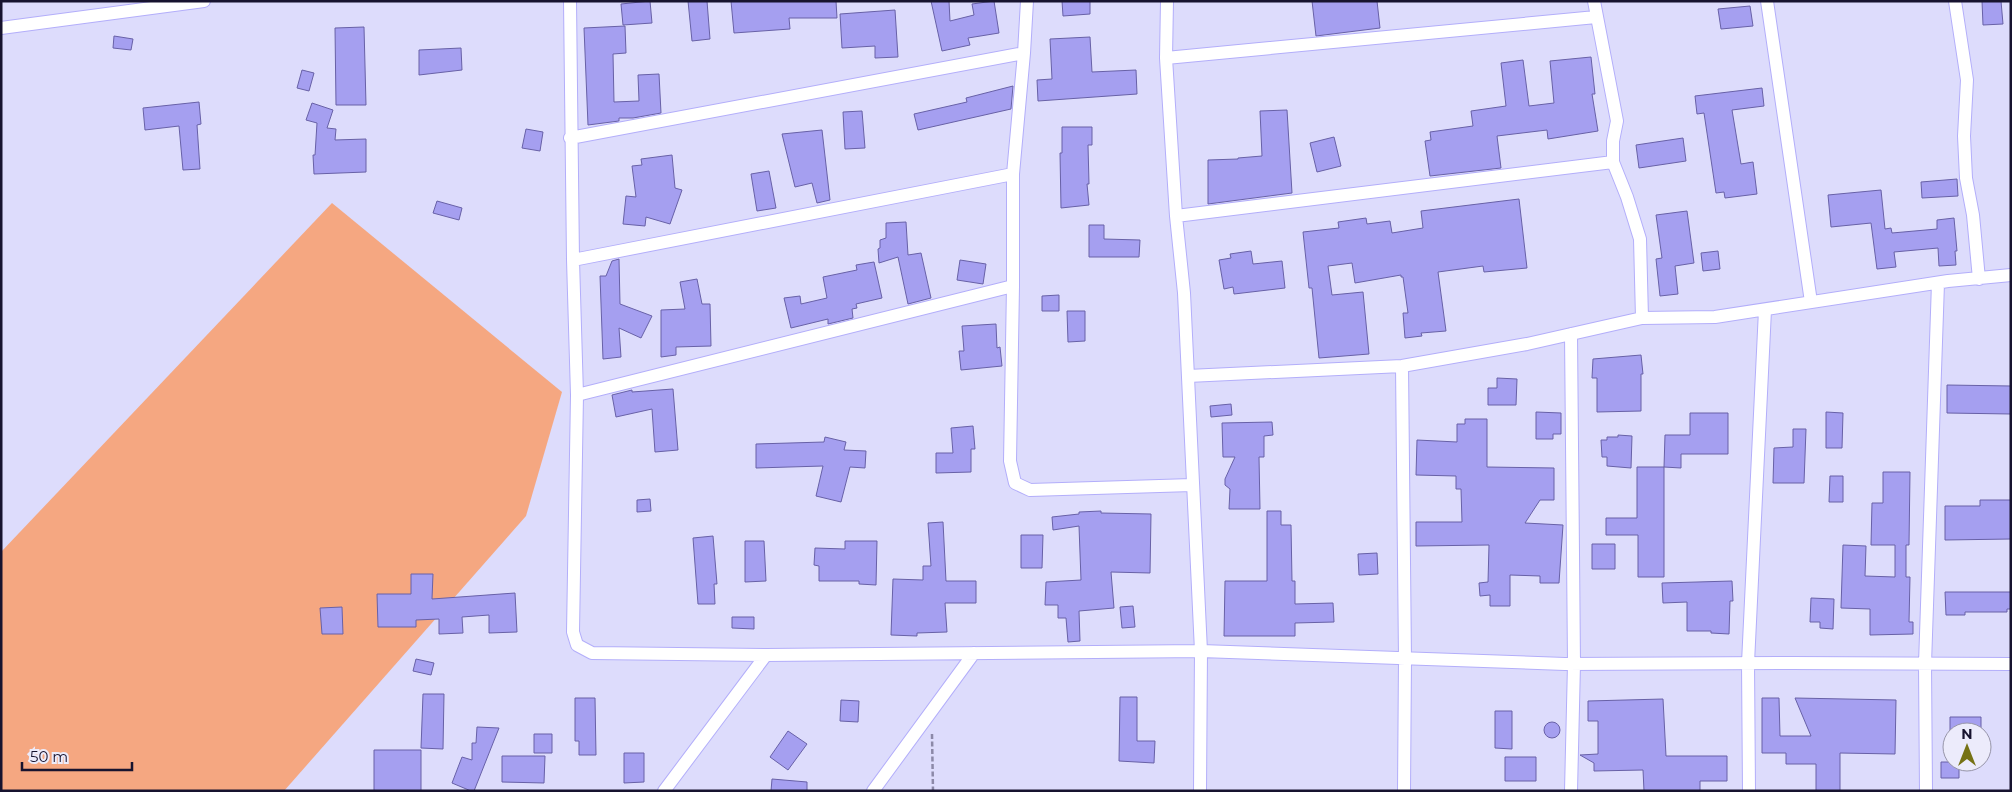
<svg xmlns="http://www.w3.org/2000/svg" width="2012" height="792" viewBox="0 0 2012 792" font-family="Montserrat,sans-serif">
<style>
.green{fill:#f5a781}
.building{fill:#a59ff0;stroke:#6861a7}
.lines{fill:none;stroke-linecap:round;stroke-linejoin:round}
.minor-casing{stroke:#b3aefa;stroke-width:14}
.path{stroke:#8c89a8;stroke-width:2.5;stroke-dasharray:5 2.5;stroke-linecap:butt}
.minor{stroke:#fff;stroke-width:12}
</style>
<rect width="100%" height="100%" fill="#dddcfc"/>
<path class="green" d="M332,203L562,392L526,516L284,791H1V552Z"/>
<path class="building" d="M650,1L652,23L623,25L621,4Z
M688,1H707L710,39L692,41Z
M731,1H836L837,18H789L790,29L734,33Z
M931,1H949L950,21L974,15L972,4L994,1L999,33L968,38L970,45L942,51Z
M1062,1H1090V14L1063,16Z
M1312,1H1377L1380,28L1316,36Z
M1982,1H2001L2003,24L1983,25Z
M1750,6L1753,26L1721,29L1718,9Z
M895,10L898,57L875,58V46L842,48L840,14Z
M625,26L626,53L613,54L614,102L639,101L638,75L659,74L661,113L633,118H619V121L588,125L584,28Z
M364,27L366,105H336L335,28Z
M114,36L133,39L131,50L113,48Z
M1090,37L1092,72L1136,70L1137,94L1038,101L1037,80L1052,79L1050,39Z
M461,48L462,70L419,75V50Z
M1591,57L1595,94H1592L1598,131L1548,139L1547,130L1497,136L1501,168L1430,176L1425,141L1431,140L1430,132L1473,126L1471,111L1506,106L1501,63L1523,60L1529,106L1554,103L1550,61Z
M302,70L314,73L309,91L297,88Z
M1013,86L1011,109L918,130L914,114L967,102L966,98Z
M1762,88L1764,106L1732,110L1741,164L1753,162L1757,194L1725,198L1724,192L1716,193L1704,113L1697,114L1695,96Z
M199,102L201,124L197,125L200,169L183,170L179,126L145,130L143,108Z
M312,103L333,110L327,128L336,129L335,140L366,139V172L314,174L313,155H315L317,123L306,120Z
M1287,110L1292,193L1208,204V160L1238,159V158L1262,156L1260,111Z
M862,111L865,148L845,149L843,112Z
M1062,127H1092V145H1088L1089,184H1087L1089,205L1061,208L1060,153H1062Z
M526,129L543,132L540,151L522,148Z
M822,130L830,200L817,203L812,183L795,187L782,134Z
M1334,137L1341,166L1317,172L1310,143Z
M1683,138L1686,161L1639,168L1636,145Z
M672,155L675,188L682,190L670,224L646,217L645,226L623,224L626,196L636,197L632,166L642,165L641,159Z
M769,171L776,208L757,211L751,174Z
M1957,179L1958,196L1922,198L1921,182Z
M1881,190L1885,229L1891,228L1892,233L1937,229V220L1954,218L1957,251H1955L1956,265L1939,266L1938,248L1894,252L1896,267L1877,269L1871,223L1831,227L1828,195Z
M1519,199L1527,268L1484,272L1483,266L1438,272L1446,331L1421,333L1422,336L1405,338L1403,313H1408L1403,277H1401V275L1355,283L1352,263L1328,266L1332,295L1363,292L1369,354L1319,358L1312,288H1309L1303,232L1339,228L1338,222L1366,218L1367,224L1390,221L1392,233L1423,228L1421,211Z
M437,201L462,208L459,220L433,213Z
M1687,211L1694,263L1675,266L1678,294L1660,296L1656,259L1662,258L1656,215Z
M906,222L908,255L921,253L931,298L908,304L898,257L879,263L878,249L880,248V240L886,238V223Z
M1089,225H1104V239L1140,240L1139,257H1089Z
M1251,251L1253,264L1282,261L1285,288L1234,294L1233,287L1224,289L1219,260L1231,258L1230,254Z
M1718,251L1720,269L1703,271L1701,253Z
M619,259L620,304L652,316L641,338L619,328L621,357L603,359L600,276H606L612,261Z
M960,260L986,264L983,284L957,280Z
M874,262L882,298L856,304L857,308L852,309L853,318L828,324V319L791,328L784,298L800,296L801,304L827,298L823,277L857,270L856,265Z
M697,279L702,304H710L711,346L676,347V355L661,357V310L685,309L680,282Z
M1059,295V311H1042V296Z
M1067,311H1085V341L1068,342Z
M996,324L997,348L1000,347L1002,366L961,370L959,351H964L962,326Z
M1641,355L1643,374H1641V411L1597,412V378H1592L1593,359Z
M1497,378L1517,379L1516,405H1488V388H1497Z
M1947,385L2011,386V414L1947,413Z
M673,389L678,450L655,452L652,409L616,417L612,395L632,390V392Z
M1231,404L1232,415L1211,417L1210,406Z
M1536,412L1561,413V434H1553V439H1536Z
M1826,412L1843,413L1842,448H1826Z
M1690,413H1728V454H1681V468L1664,467L1665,435H1690Z
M1465,419H1487V467L1554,468V500H1540L1525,523L1563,525L1559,583H1540V576L1510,575V606H1490V595L1480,596L1479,583L1488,582L1489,545L1416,546V522H1462L1461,489H1456V476L1416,475L1417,440L1457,442V424H1465Z
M1272,422L1273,435L1264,436V457H1259L1260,509H1229L1230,489L1225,485V479L1235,457H1223L1222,423Z
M973,426L975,449H971V472L936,473V453H953L951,428Z
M1793,429H1806L1804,483H1773L1774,448L1793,447Z
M1618,435L1632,436L1631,468L1607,466V457H1602L1601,440H1607V437H1618Z
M825,437L846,442L844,450L866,451L865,468L850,467L841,502L816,496L823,466L756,468V444L824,442Z
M1637,467H1664V577H1638V535H1606V518H1637Z
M1883,472H1910L1909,545H1906V577H1910L1909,622H1913V634L1870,635V609L1841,608L1843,545L1866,546L1865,576L1895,577V545H1871L1872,503H1883Z
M1830,476H1843V502H1829Z
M650,499L651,511L637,512V500Z
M1980,500H2011V539L1945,540V506H1980Z
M1101,511V513L1151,514L1150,573L1111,572L1114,608L1079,611L1080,641L1068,642L1066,618H1058V605H1045L1046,582L1081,580L1079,526L1053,530L1052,517L1079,514V512Z
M1267,511H1281V525H1291L1292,581H1295V604L1333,603L1334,622L1295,623V636H1224L1225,581H1267Z
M943,522L946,581H976V603H945L947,632L917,633V636L891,635L893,579L923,580V566H931L928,523Z
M1021,535H1043L1042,568H1021Z
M713,536L717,584H714L715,604H698L693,538Z
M745,541H764L766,581L745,582Z
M845,541H877L876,585L859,584V581H819V566L814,565L815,548L845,549Z
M1592,544H1615V569H1592Z
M1377,553L1378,574L1359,575L1358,554Z
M411,574H433L432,599L515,593L517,632L489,633V615L462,617L463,633L439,634V619L416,620V627H378L377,594H411Z
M1732,581L1733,601H1730L1729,634L1711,633V631H1687V602L1663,603L1662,583Z
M1945,592H2011V609H2007V612H1965V615H1946Z
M1811,598L1834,599L1833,629L1820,628V622H1810Z
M1133,606L1135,627L1122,628L1120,607Z
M342,607L343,634H322L320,608Z
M732,617H754V629L732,628Z
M416,659L434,663L431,675L413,671Z
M423,694H444L443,749L421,748Z
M1120,697H1137V741H1155L1154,763L1119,761Z
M575,698H595L596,755H579V741H575Z
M1762,698H1779L1780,736H1811L1795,698L1896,700L1895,754L1840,753V791H1816V764H1786V753H1762Z
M1663,699L1666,756H1727V781H1700V791H1644L1643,770L1594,771V763L1580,755L1598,754V721H1588V701Z
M841,700L859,701L858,722L840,721Z
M1495,711H1512V749L1495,748Z
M1950,717H1981V732H1950Z
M1544 730a8 8 0 1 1 16 0a8 8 0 1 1-16 0Z
M477,727L499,728L474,791H471L452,783L462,757L472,760V743H476Z
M788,731L807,744L788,770L770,757Z
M534,734H552V753H534Z
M374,750H421V791H374Z
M624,753H644V782L624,783Z
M502,756H545L544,783L502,782Z
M1505,757H1536V781H1505Z
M1941,762H1959V778H1941Z
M772,779L807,782V791H771Z"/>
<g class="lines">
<defs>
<path id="minor" d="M570,1L573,260L577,395L573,632L577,645L592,653L766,655L1201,651L1565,664L1791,663L2011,664
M1027,1L1024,53L1013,174V286L1010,461L1015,483L1030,490L1192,485
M1167,1L1166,58L1176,216L1184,293L1201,651L1200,791
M1594,1L1617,121L1613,141V162L1627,197L1640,239L1642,318
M1767,1L1811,302
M1955,1L1967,80L1964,136L1966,178L1973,215L1979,279
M1,28L204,1
M1166,58L1596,17
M570,138L1024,53
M1176,216L1613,162
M573,260L1013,174
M1571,334L1574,664L1571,791
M1402,366L1405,659L1404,791
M1188,376L1402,366L1527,344L1642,318L1715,317L1948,281L2011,275
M577,395L1013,286
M664,791L766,655
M873,791L974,653
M1749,791L1748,663L1765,310
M1926,791L1925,664L1938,283"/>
</defs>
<use href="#minor" class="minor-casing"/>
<path class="path" d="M932,734L933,791"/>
<use href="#minor" class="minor"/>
</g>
<rect width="2012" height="792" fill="none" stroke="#17132f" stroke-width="5"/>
<g transform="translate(1967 747)"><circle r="24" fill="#ecebfb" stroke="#9795a9"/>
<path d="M0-4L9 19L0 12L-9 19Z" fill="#767215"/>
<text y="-8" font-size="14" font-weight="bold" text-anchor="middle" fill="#17132f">N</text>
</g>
<path d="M22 762v8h110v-8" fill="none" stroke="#17132f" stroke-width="2.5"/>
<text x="30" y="762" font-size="15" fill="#17132f" stroke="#ecebfb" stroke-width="4" paint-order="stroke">50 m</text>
</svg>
